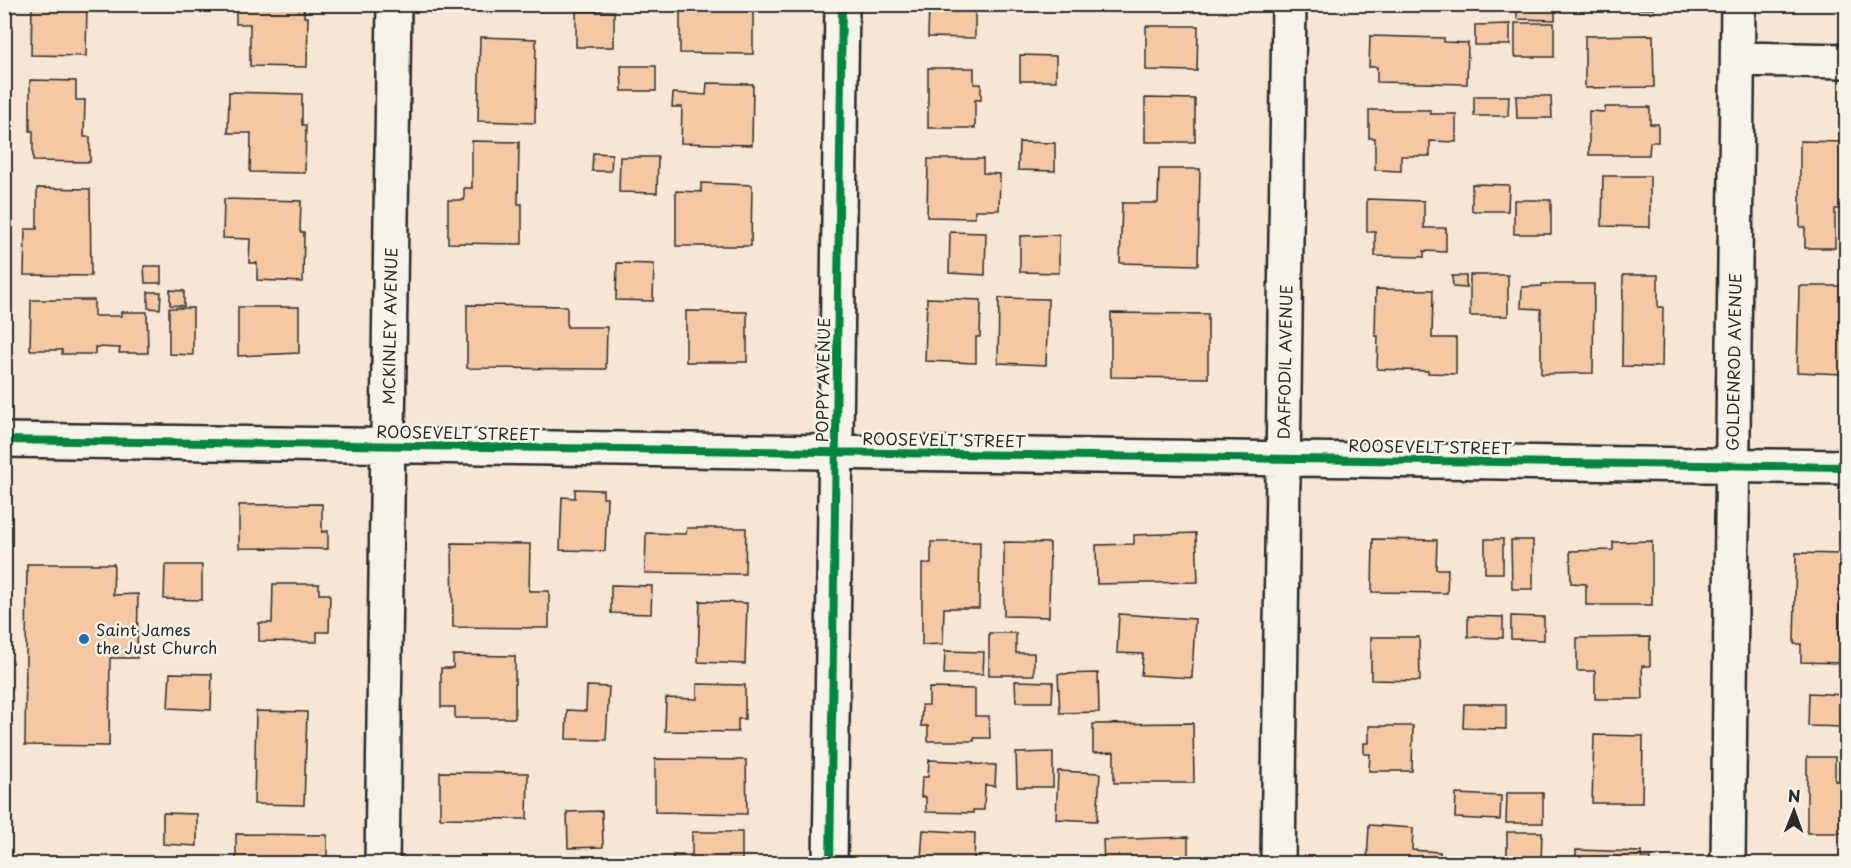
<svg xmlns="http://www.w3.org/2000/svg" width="1851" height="868" viewBox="0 0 1851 868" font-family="'Playpen Sans',sans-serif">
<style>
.building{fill:#f4c8a3;stroke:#2b2b2b;stroke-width:1.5}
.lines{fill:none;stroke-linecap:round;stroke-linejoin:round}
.minor-casing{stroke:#2b2b2b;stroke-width:38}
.minor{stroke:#f7f3e8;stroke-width:33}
.cycleway-casing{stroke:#f7f3e8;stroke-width:11}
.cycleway{stroke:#00873e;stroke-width:8}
.poi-dot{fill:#1f6fb2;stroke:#f7f3e8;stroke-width:2}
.labels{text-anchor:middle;stroke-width:5;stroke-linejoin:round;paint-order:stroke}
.street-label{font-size:16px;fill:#2b2b2b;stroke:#f7f3e8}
.poi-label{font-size:16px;fill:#2b2b2b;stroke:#f7f3e8;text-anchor:start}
</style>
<rect width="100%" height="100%" fill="#f6e6d3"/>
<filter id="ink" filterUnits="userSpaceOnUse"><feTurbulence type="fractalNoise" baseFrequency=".0167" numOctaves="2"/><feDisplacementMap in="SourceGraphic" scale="12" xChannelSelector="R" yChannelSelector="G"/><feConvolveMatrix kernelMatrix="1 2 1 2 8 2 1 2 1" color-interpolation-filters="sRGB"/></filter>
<g filter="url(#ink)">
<path class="building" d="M32,4H87L86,56L31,55Z
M236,4H304V17H308L307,67L250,66V24H236Z
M710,4H753V54L680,53V7L710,8Z
M929,4H975V38L928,37Z
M1517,4H1555V20L1517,19Z
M1567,4H1654V9L1567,7Z
M576,11H614V47H576Z
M1515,23H1554V57H1515Z
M1510,24V45H1475V25Z
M1146,26H1198L1197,71L1146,70Z
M1653,35L1654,87L1585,88V36Z
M1370,36L1444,38V42L1468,43L1467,84L1377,82V67H1369Z
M480,37L536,39L535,123L478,121Z
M1020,55L1056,56V81H1020Z
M621,66H656V91H622Z
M928,68H974V84H981V100H975V128H928Z
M30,80L76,81V100H85L84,137H90V162L33,161V131H30Z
M707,83L753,84L752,145L681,143L682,107H672L673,93L706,95Z
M229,92L302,94V125H306L305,173L250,172L251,133H228Z
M1474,96H1509L1508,116H1474Z
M1516,96H1551L1552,118H1517Z
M1145,98L1195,99V142H1145Z
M1605,107H1650V124H1658V142H1650L1649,155H1589V111L1605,112Z
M1369,110H1430V114H1456V142L1430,141V156H1401V171L1375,170V138H1369Z
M472,141L519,142L518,204H522V244L448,243V200H464V188H472Z
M1800,141L1844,142V209H1835V248H1805V227H1800Z
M1019,142L1055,143V171L1018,170Z
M593,153L612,154L611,171H592Z
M620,157H658L657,193L619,192Z
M928,159H983V173L1000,174L999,210H975V218L927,217Z
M1159,169H1200L1198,265L1120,263L1122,203H1158Z
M1603,176H1650V227L1602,226Z
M701,183L752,185L751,246H676V191L701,192Z
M1472,184L1509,185L1508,211H1472Z
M37,188L90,189L91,276L24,275L25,229H37Z
M224,199L301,201L300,232H304L303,282L257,280V263H249L250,239L223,238Z
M1367,199L1424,201V228H1446V252L1424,251V257L1375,256V232H1367Z
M1514,200H1551V234H1514Z
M950,232L986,233L985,275L949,273Z
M1059,235V273L1020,272V236Z
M617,263L654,264L653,301L616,300Z
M144,266H161V283H145Z
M1470,275H1508V316H1470Z
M1623,275H1658V307H1663L1662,367L1622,366Z
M1452,276H1466V288L1453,287Z
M1542,284H1594L1593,373L1541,374V309L1521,308L1522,287L1542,286Z
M1799,286H1845L1843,374L1797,372Z
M1376,289L1433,290L1432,338H1456V374L1428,373V371L1377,369L1378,336H1375Z
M170,290L184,291V306L170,305Z
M148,292H161L160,309L148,308Z
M927,298L981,300L980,337H976V363L925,361Z
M999,298L1048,299L1046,365L998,363Z
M31,300H94V316H121V312H147L148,353H119L120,348L95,347V354H62V350H30Z
M467,305L567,306V327H607L606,369L467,368Z
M238,307H299V353L238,356Z
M169,308H193V355L169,354Z
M686,311L747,312V362H686Z
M1111,313L1208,314V378L1111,377Z
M575,489L603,490V498H607L605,551L560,550L562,497L575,498Z
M322,504V532L328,531V549L239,548V505Z
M687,528H746L745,574L645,573L646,533L686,534Z
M1196,533L1198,582L1097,584L1096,545L1134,544V535Z
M1373,539L1437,540L1436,569H1448L1447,593L1372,592Z
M1485,539H1503V573H1485Z
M1511,540H1533V589H1512Z
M1652,541V605H1586V584L1571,583L1570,551L1613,550V542Z
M931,542H980L979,608H944L943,644L922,645V564H931Z
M1004,542L1050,543L1049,617L1004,616Z
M452,543L530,544L529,591H549V628L453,627Z
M1796,553L1841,554L1839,663L1801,662V644H1794Z
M27,564H114L113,595L138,594L137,658H110L109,746L25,745Z
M165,565H202V600L164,599Z
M273,584H319V594H330L329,632H317V642L259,641V623H272Z
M611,585L652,586L651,614L611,613Z
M700,601L747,603L745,664L698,662Z
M1119,614L1195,619L1192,678L1141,675L1143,654L1117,653Z
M1468,616L1503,617V638L1468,637Z
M1511,616L1544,617V640L1511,639Z
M989,633H1016V653H1034V675H989Z
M1371,637H1419L1420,681L1371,680Z
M1650,637V666H1642L1643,699H1595V671H1577V638Z
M945,651L984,652L983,674H944Z
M453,655L515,656V718H455V707H441V668H453Z
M170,673L212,674L211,710L168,708Z
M1098,673L1099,712L1060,713L1058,674Z
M1015,681L1053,682L1052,702H1016Z
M697,684L745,685V719H738V732L665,731L666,698L697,699Z
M587,686L609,687L606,740L566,739L567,710L586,711Z
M929,688L975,689V716H989L990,738H974V741H928V726H921L922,705H929Z
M1809,693L1846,695L1844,727L1808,726Z
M1464,704H1506V729L1463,728Z
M256,711L307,712L304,805L254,804Z
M1193,723L1194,783H1114V752L1093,753V724Z
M1369,726H1413L1412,771H1369L1370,754H1364V743H1369Z
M1594,735L1643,736L1642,803H1592Z
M1053,752V787H1017L1016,753Z
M1807,757H1835V781H1846V833H1807Z
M655,759L746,760L747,814L655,812Z
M929,760L973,762V764L996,765L995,786L985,785L984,810H973V813L926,812V797H921L922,777H928Z
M1058,771L1100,773L1097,821L1056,819Z
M440,772L528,773L527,819L440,818Z
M1507,793H1543V823H1506Z
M1456,794L1501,796L1500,820L1455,818Z
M602,811L603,847L568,848L567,812Z
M163,813L197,814V846L163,844Z
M1369,825L1413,828L1412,850L1440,852L1439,864H1367Z
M923,830L975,833L974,864H929V860L921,859Z
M692,832H742V860H732V864H673V855H692Z
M1507,832H1542L1541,864H1507Z
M236,834L327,835V864H236Z
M1188,837V864H1104L1103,840Z
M1576,850L1641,852V858H1650L1649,864H1576Z"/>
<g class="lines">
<defs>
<path id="minor" d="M1738,59L1846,61
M4,440L1846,467
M382,864L394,4
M830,864L842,4
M1278,864L1289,4
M1728,864L1738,4"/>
</defs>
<use href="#minor" class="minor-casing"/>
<use href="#minor" class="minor"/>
<defs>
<path id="cycleway" d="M4,440L1846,467
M830,864L842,4"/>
</defs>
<use href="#cycleway" class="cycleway-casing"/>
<use href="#cycleway" class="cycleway"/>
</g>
</g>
<circle class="poi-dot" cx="84" cy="639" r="6"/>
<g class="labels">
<g class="street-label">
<text transform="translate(390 326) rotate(-89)" y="6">MCKINLEY AVENUE</text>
<text transform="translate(1285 362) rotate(-89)" y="6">DAFFODIL AVENUE</text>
<text transform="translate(1734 362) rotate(-89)" y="6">GOLDENROD AVENUE</text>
<text transform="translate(823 380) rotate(-89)" y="6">POPPY AVENUE</text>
<text transform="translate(458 433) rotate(1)" y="6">ROOSEVELT STREET</text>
<text transform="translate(944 440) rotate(1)" y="6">ROOSEVELT STREET</text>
<text transform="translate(1430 447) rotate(1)" y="6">ROOSEVELT STREET</text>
</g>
<g class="poi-label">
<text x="96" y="636">Saint James<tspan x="96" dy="18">the Just Church</tspan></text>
</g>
</g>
<rect width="1851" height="868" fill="none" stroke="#f7f3e8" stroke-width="24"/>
<rect x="12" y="12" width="1827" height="844" fill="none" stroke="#2b2b2b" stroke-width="2" filter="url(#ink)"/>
<g transform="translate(1794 811) rotate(1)" stroke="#f7f3e8" stroke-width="4.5" paint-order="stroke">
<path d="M0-4.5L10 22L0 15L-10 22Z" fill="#2b2b2b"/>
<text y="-9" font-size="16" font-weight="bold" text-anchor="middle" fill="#2b2b2b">N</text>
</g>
</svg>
